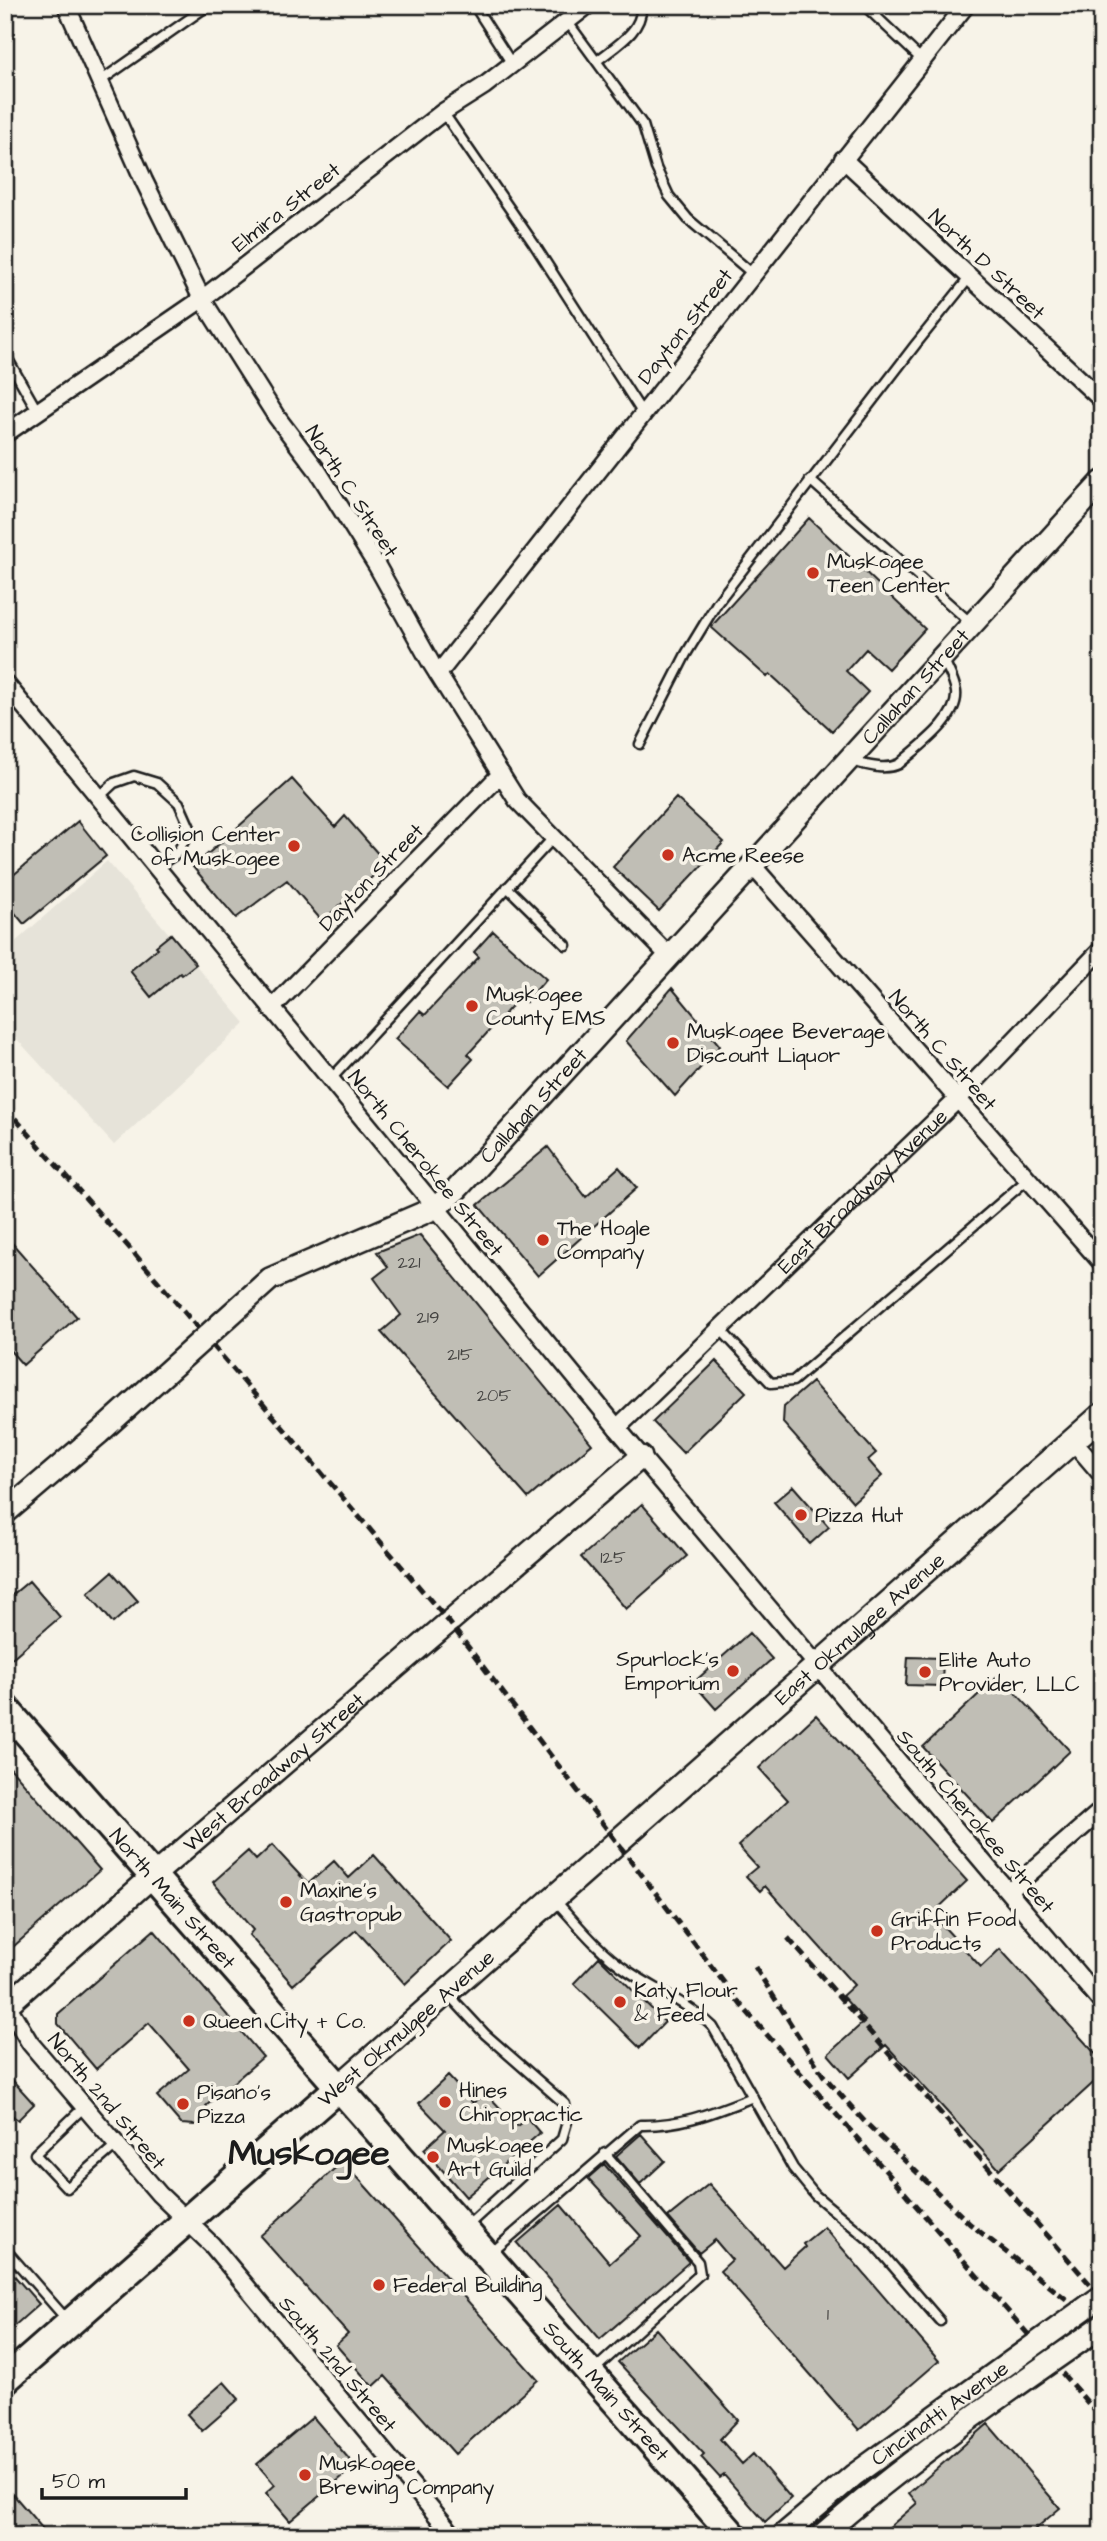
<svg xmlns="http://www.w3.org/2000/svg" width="1107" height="2541" viewBox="0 0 1107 2541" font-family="'Architects Daughter',sans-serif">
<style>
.built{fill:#e6e3d9}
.building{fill:#c0beb5;stroke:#1c1c1c;stroke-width:2}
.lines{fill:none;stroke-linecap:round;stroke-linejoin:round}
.service-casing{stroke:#1c1c1c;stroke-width:13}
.minor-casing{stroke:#1c1c1c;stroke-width:21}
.tertiary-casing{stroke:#1c1c1c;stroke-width:26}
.secondary-casing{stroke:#1c1c1c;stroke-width:28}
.primary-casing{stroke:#1c1c1c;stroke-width:32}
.service{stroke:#f7f3e8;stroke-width:8}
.minor{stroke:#f7f3e8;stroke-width:16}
.tertiary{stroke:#f7f3e8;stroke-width:21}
.secondary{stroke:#f7f3e8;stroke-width:23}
.primary{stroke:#f7f3e8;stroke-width:26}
.rail{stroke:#1c1c1c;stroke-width:5;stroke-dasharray:10 5;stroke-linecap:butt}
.tertiary-bridge-casing{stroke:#1c1c1c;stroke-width:26;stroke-linecap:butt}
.tertiary-bridge{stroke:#f7f3e8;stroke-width:21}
.poi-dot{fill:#c8321e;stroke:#f7f3e8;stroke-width:2.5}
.labels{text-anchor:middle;stroke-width:7;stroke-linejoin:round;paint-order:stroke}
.number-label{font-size:18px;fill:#454442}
.street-label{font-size:21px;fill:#1c1c1c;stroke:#f7f3e8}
.poi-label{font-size:21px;fill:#1c1c1c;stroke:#f7f3e8;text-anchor:start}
.town-label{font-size:35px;font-weight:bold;fill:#1c1c1c;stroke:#f7f3e8}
</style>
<rect width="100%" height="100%" fill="#f7f3e8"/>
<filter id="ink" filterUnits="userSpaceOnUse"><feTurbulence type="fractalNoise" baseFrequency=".0143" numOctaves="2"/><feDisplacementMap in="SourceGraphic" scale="14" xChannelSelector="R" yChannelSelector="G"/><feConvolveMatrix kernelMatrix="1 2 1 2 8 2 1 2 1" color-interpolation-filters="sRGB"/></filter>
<g filter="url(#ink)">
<path class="built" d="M107,861L245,1023L114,1145L5,1026V951Z"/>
<path class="building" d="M809,518L925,629L888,669L866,649L846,671L868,692L832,731L770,674L767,677L711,627Z
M292,779L335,827L345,816L387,864L322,921L287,880L236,918L193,867Z
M676,798L724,842L659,911L613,867Z
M78,821L106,856L24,924L5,901V882Z
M493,931L546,979L526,1002L520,997L468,1054L473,1059L448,1086L395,1039L420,1011L425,1015L479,957L474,952Z
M171,934L196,964L182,975L180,973L151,997L130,971L158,948L156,946Z
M672,988L720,1046L675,1096L626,1041Z
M548,1147L586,1197L619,1167L637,1188L538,1276L478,1205Z
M5,1235L77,1317L23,1365L5,1345Z
M420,1235L592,1444L528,1498L381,1332L401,1315L374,1278L388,1267L377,1252Z
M716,1361L746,1392L683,1453L653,1422Z
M812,1382L876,1453L868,1460L882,1476L853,1502L783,1423L784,1406Z
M793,1486L829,1527L810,1544L774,1502Z
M642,1504L687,1556L626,1609L581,1557Z
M112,1572L138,1601L113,1623L88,1593Z
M29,1581L60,1617L5,1664V1601Z
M749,1633L772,1659L716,1709L693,1683Z
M908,1657L943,1658L942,1686L906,1685Z
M999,1675L1070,1751L993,1823L923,1747Z
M816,1715L967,1881L932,1914L981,1967L1000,1949L1102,2061V2075L999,2169L886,2045L849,2078L828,2054L865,2021L842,1996L854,1985L765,1886L760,1891L746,1876L757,1867L738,1846L788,1800L759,1768Z
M5,1762L100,1870L5,1954Z
M272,1845L308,1884L334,1861L349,1878L374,1855L451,1941L405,1984L356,1930L293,1985L249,1935L253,1930L213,1882L248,1851L256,1860Z
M154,1930L263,2057L206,2106L210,2112L195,2125L181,2124L157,2096L189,2069L149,2023L96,2069L58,2024V2014Z
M599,1957L665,2022L640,2048L574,1983Z
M5,2072L34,2104L18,2120L5,2110Z
M448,2076L473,2103L485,2092L517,2126L527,2118L540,2133L466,2197L424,2149L445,2130L419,2103Z
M641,2134L665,2161L640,2184L616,2156Z
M343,2161L538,2380L455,2454L385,2376L373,2387L336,2345L348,2334L260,2236Z
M604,2164L689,2262L600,2339L517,2243L561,2205L610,2263L641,2236L588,2178Z
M709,2184L783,2267L805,2247L803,2244L824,2227L939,2361L859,2430L720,2271L732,2260L715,2240L699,2253L668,2217Z
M5,2265L39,2304L5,2334Z
M656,2329L738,2420L720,2439L742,2464L753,2454L791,2498L765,2522L724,2475L720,2478L701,2457L704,2454L618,2362Z
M224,2382L239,2399L202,2431L187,2414Z
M313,2417L355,2466L290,2521L266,2493L275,2485L257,2464Z
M988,2424L1060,2508L1027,2536H879L917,2503L909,2493Z
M5,2485L49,2536H5Z"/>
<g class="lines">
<defs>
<path id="service" d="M474,5L512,64
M864,5L922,60
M567,21L643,125L656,168L669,196L688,219L753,274
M597,61C614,47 644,31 641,5
M99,82L209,5
M443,112L534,244L643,414
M5,354L38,412
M810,480L972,624
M640,744L686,654L717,603L916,344L970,277
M851,761C867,765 884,771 899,764C918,747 959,719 956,692C955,681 948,670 944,660
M99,797L114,783L134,776L157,783L179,803L191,830L176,854L156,867
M507,887L566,945
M331,1079L554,837
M720,1329L771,1383L793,1381L1028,1179
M554,1899C577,1924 599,1952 628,1971C656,1990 688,2003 713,2027L793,2168L815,2195L874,2244L940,2321
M448,1994L485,2034L565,2104L567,2122L562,2139L466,2227
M84,2107L35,2154L67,2188L116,2145
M5,2249L68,2321
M490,2254L640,2125C683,2126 714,2112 753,2097
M592,2372L700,2274L698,2262L605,2153"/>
<g id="minor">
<path d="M66,5L144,181L202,299L276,416L317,470L377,566L431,663L517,800L669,956"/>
<path d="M843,159L1102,400"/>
<path d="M5,434L202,299L443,112L484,86L588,5"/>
<path d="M438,674L966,5"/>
<path d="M5,683L617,1428L1102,2003"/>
<path d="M752,865L1102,1263"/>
<path d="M271,1009L501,774"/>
<path id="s1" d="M617,1428L958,1099L1102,949"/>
<path d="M1073,1441L1102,1475"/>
<path d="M1009,1891L1102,1810"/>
<path d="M5,2001L30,2043L159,2194L212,2245L454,2536"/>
</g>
<g id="tertiary">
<path id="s2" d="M270,1279L435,1208L457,1189L1102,482"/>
<path d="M5,1513L99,1433"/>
<path id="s3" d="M5,2007L154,1875L641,1457"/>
</g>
<g id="secondary">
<path id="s4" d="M338,2088L1102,1415"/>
</g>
<g id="primary">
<path id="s5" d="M5,1708L734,2536"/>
<path d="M5,2380L338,2088"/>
</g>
</defs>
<use href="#service" class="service-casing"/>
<use href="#minor" class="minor-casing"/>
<use href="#tertiary" class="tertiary-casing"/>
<use href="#secondary" class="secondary-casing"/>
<use href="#primary" class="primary-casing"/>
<use href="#service" class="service"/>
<use href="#minor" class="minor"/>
<use href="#tertiary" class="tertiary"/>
<use href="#secondary" class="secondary"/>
<use href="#primary" class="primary"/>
<path class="rail" d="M5,1107L133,1252L449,1622L741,2005L1102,2419
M788,1938L1102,2298
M755,1967L823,2075L865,2122L970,2224L1102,2327"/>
<defs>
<g id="tertiary-bridge">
<path d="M99,1433L270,1279"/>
<path id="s6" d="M782,2536L854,2475L1102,2296"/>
<path d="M821,2536C909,2459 1006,2393 1102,2326"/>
</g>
</defs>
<use href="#tertiary-bridge" class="tertiary-bridge-casing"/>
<use href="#tertiary-bridge" class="tertiary-bridge"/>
</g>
</g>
<g class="poi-dot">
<circle cx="813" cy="573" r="7"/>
<circle cx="294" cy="846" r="7"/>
<circle cx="668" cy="855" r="7"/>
<circle cx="472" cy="1006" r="7"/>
<circle cx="673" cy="1043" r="7"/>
<circle cx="543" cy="1240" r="7"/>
<circle cx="801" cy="1515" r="7"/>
<circle cx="733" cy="1671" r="7"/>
<circle cx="925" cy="1672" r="7"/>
<circle cx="286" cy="1902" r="7"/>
<circle cx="877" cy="1931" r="7"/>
<circle cx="620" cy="2002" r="7"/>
<circle cx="189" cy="2021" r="7"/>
<circle cx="445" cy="2102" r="7"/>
<circle cx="183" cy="2104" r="7"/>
<circle cx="433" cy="2157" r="7"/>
<circle cx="379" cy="2285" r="7"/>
<circle cx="305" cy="2475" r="7"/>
</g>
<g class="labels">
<g class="number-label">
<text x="409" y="1268">221</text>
<text x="428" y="1323">219</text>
<text x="460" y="1360">215</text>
<text x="494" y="1401">205</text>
<text x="613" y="1563">125</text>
<text x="828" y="2320">1</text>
</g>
<g class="street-label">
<text transform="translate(286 207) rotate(-38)" y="7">Elmira Street</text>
<text transform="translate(987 264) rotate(43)" y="7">North D Street</text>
<text transform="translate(685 326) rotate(-52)" y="7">Dayton Street</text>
<text transform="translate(352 491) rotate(57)" y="7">North C Street</text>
<text dy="7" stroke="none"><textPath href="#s2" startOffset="889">Callahan Street</textPath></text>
<text transform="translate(371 877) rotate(-46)" y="7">Dayton Street</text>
<text transform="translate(943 1050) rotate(49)" y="7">North C Street</text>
<text dy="7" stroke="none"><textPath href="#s2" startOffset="322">Callahan Street</textPath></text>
<text transform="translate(426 1163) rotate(51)" y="7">North Cherokee Street</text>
<text dy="7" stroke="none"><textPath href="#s1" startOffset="341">East Broadway Avenue</textPath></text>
<text dy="7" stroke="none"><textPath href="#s4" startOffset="695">East Okmulgee Avenue</textPath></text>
<text dy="7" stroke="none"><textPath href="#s3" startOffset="357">West Broadway Street</textPath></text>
<text transform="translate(976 1821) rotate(50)" y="7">South Cherokee Street</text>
<text dy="7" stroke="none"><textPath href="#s5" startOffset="254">North Main Street</textPath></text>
<text transform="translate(406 2028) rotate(-41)" y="7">West Okmulgee Avenue</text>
<text transform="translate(107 2101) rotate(50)" y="7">North 2nd Street</text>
<text transform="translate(338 2364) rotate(50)" y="7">South 2nd Street</text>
<text dy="7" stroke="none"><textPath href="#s5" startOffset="910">South Main Street</textPath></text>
<text dy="7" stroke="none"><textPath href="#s6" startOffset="200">Cincinatti Avenue</textPath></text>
</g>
<g class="poi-label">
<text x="827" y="568">Muskogee<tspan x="827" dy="24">Teen Center</tspan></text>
<text x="280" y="841" text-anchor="end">Collision Center<tspan x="280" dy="24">of Muskogee</tspan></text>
<text x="682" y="862">Acme Reese</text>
<text x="486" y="1001">Muskogee<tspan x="486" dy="24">County EMS</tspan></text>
<text x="687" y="1038">Muskogee Beverage<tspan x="687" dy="24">Discount Liquor</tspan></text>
<text x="557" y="1235">The Hogle<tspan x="557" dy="24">Company</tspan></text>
<text x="815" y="1522">Pizza Hut</text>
<text x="719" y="1666" text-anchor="end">Spurlock's<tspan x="719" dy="24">Emporium</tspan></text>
<text x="939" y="1667">Elite Auto<tspan x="939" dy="24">Provider, LLC</tspan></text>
<text x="300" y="1897">Maxine's<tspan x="300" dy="24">Gastropub</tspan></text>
<text x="891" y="1926">Griffin Food<tspan x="891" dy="24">Products</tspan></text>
<text x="634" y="1997">Katy Flour<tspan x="634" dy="24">&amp; Feed</tspan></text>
<text x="203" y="2028">Queen City + Co.</text>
<text x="459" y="2097">Hines<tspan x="459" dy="24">Chiropractic</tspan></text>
<text x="197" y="2099">Pisano's<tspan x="197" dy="24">Pizza</tspan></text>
<text x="447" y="2152">Muskogee<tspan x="447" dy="24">Art Guild</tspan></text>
<text x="393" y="2292">Federal Building</text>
<text x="319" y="2470">Muskogee<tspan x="319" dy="24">Brewing Company</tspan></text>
</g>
<g class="town-label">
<text x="309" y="2164">Muskogee</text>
</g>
</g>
<rect width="1107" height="2541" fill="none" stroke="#f7f3e8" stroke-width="28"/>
<rect x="14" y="14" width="1079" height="2513" fill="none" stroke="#1c1c1c" stroke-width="2.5" filter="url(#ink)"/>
<path d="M42 2488v10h144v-10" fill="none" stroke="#1c1c1c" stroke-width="3.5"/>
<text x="52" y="2488" font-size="21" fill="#1c1c1c" stroke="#f7f3e8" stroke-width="5" paint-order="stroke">50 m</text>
</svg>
